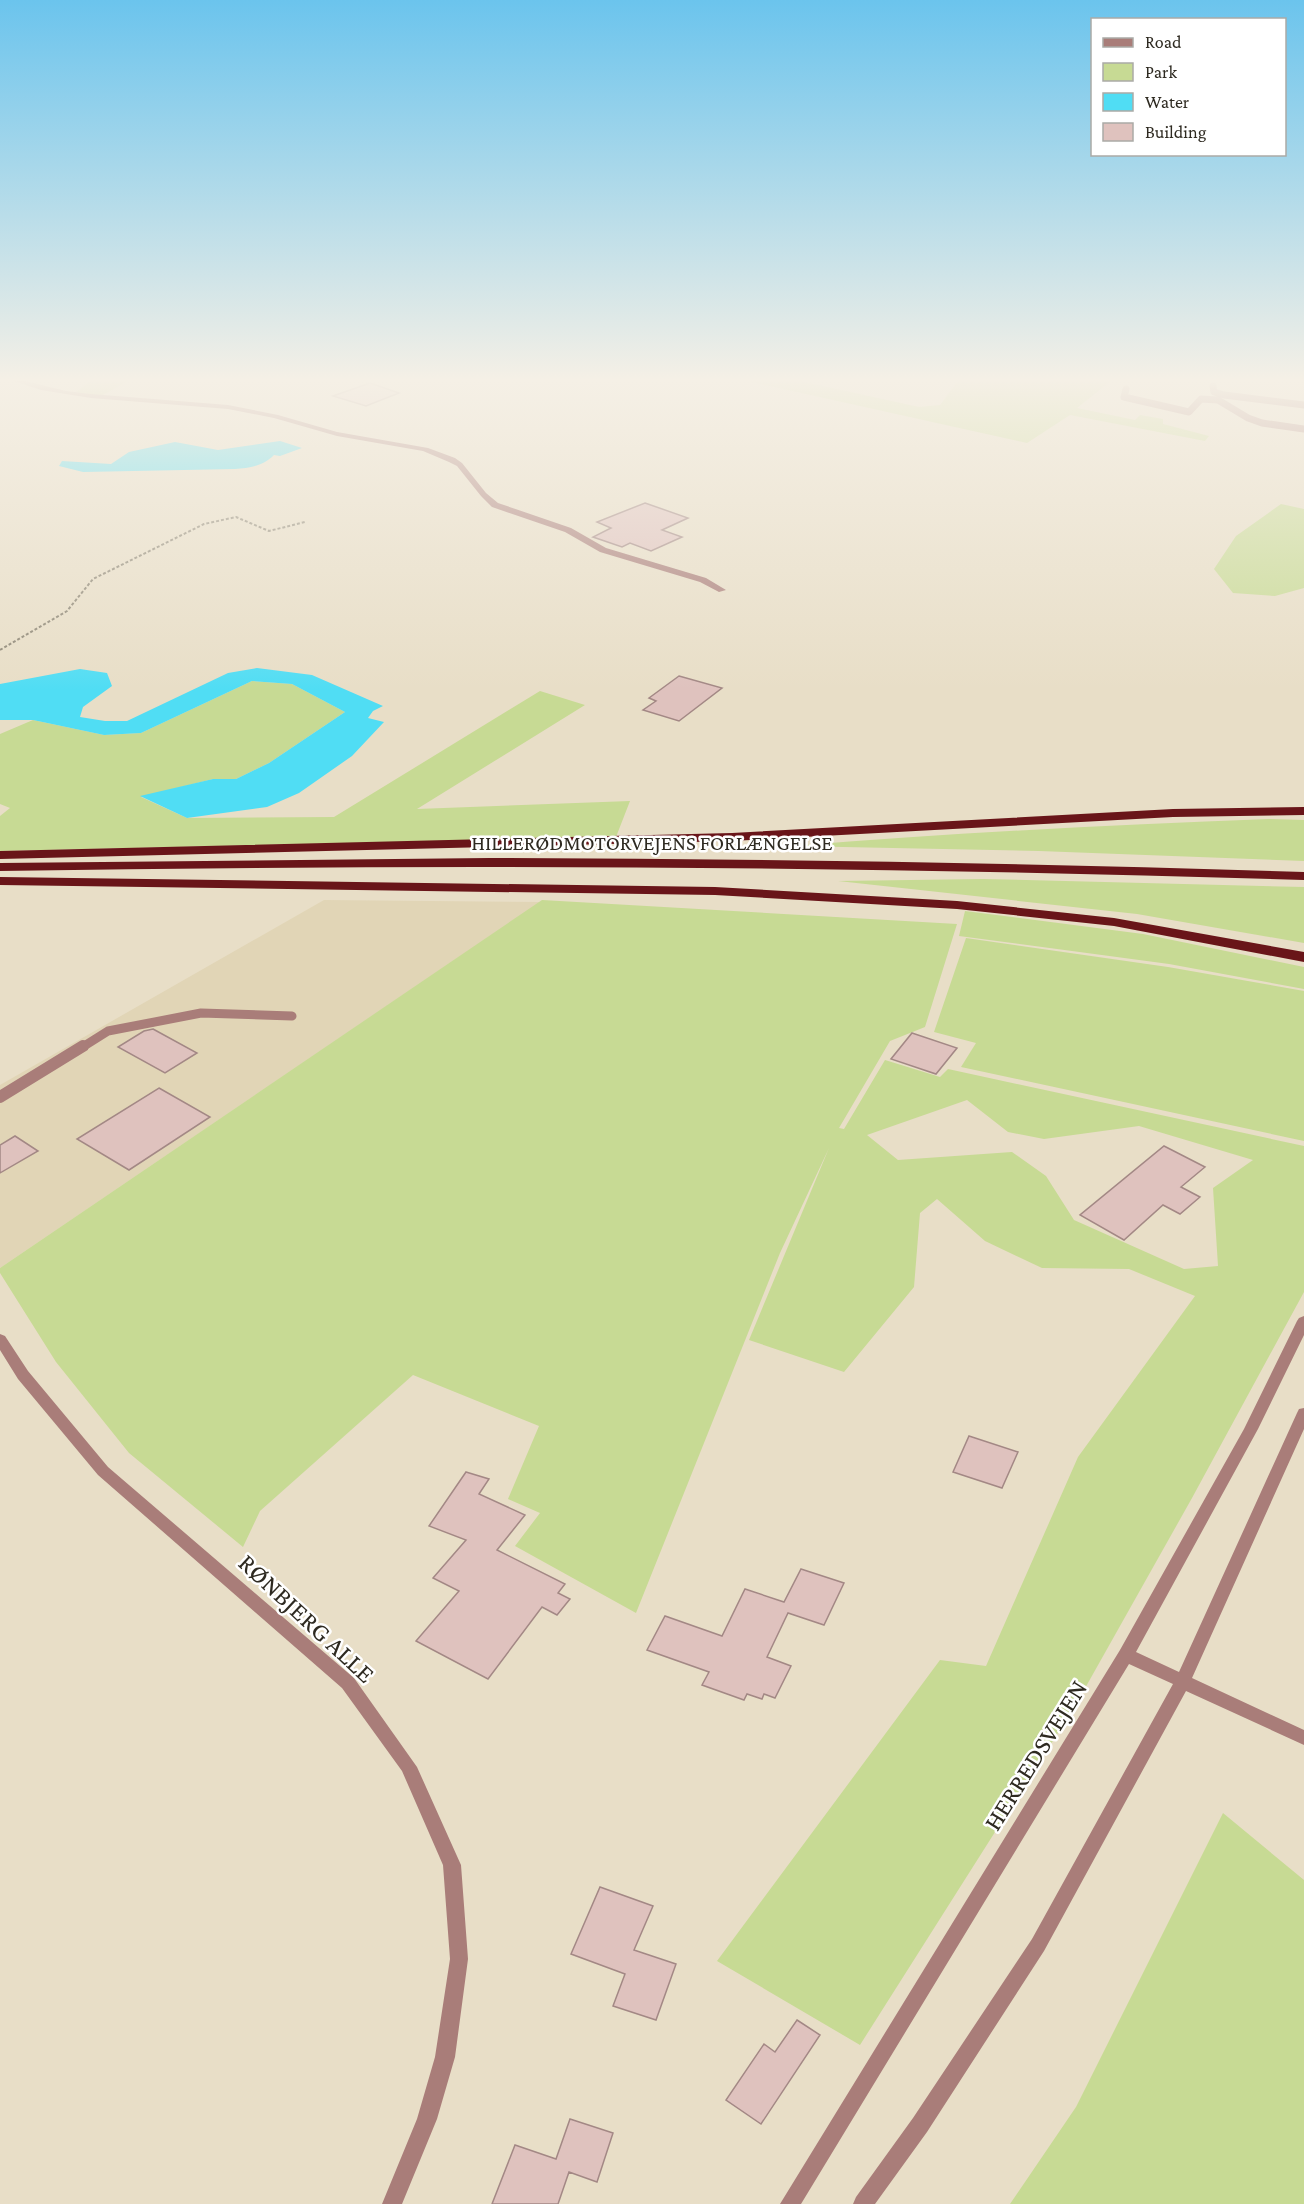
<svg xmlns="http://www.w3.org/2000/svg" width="1304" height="2204" viewBox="0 0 1304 2204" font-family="'Crimson Pro',serif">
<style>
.built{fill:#e1d5b6}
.green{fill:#c7da94;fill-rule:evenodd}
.water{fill:#50ddf4}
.building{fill:#dfc2be;stroke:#a38885;stroke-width:1.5}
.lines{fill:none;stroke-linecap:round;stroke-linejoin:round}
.path{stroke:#8e8776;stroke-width:2;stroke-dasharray:3 2;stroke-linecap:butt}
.service-far2{stroke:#a97d79;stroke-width:7}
.service-far1{stroke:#a97d79;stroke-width:9}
.service{stroke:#a97d79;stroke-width:12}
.minor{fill:#a97d79;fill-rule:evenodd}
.tertiary{fill:#a97d79;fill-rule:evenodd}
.trunk{fill:#691519;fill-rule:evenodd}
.labels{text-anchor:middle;stroke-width:5;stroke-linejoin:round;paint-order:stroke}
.street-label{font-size:21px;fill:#2e2a21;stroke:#fff}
.near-street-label{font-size:26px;fill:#2e2a21;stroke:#fff}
</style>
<rect width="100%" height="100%" fill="#e8dec7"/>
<path class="built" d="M324,900L540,902L0,1268V1085Z"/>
<path class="green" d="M90,381H128L101,396L76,392Z
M747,381H800L919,407L940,405L958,381H1111L1077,408L1135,420L1140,415L1163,419V424L1209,436L1205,441L1070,415L1027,443Z
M1281,504L1304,509V588L1275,596L1233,593L1214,569L1236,536Z
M252,681L292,684L345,712L269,763L236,779H213L141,797L187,818L334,817L540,691L585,705L417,809L630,801L616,837L0,851V816L10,808L0,804V734L33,720L104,735L141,733Z
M1269,819L1304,820V861L1039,851L793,846C952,833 1110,825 1269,819Z
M983,879L1304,887V943L1137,914L838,881Z
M542,900L957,924L925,1027L890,1041L839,1128L844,1129L885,1060L940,1077L948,1069L1304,1146V1292L1192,1498L1075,1706L860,2045L717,1961L940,1660L986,1666L1078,1457L1195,1296L1129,1269L1042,1268L985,1241L937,1199L920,1213L914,1287L844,1372L749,1340L829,1148L780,1253L636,1613L515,1546L540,1513L508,1499L539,1426L413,1375L260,1511L243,1547L129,1453L56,1362L0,1273V1268ZM967,1100L1008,1132L1044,1139L1139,1126L1253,1160L1213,1188L1218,1266L1184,1269L1074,1220L1046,1176L1012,1152L898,1160L867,1135Z
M965,911L1143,934L1304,967V989L1169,964L959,936Z
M966,938L1168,967L1304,991V1141L961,1067L976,1043L934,1032Z
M1223,1813L1304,1880V2204H1010L1076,2107Z"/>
<path class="water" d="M280,441L302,448L280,456L274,455C263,466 250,468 235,469L83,472L59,466L62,461L111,464L129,452L175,442L218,450Z
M257,668L312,675L383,706L373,711L368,718L384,722L352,756L299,793L267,807L187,818L140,796L213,779H236L269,763L345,712L292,684L252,681L141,733L104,735L33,720H0V684L80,669L107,673L112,686L83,707L80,717L105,721H127L228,673Z"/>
<path class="building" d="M370,383L399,393L366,406L333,396Z
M645,503L688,518L662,530L682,537L651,551L630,543L622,547L593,537L611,528L597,522Z
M679,676L722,688L679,721L643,710L656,701L649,698Z
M153,1029L197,1053L165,1073L118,1047L144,1031Z
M912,1033L957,1048L936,1074L891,1059Z
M159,1088L210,1117L129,1170L77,1139Z
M15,1136L38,1151L0,1173V1145Z
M1164,1146L1205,1167L1181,1187L1200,1197L1180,1214L1163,1205L1124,1240L1080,1215Z
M969,1436L1018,1452L1002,1488L953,1472Z
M466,1472L489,1479L479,1494L525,1515L497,1550L565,1584L558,1593L570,1599L557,1615L542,1607L488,1679L416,1641L459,1591L433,1578L466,1540L429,1526Z
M801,1569L844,1583L824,1625L788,1613L767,1657L791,1666L775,1698L764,1694L762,1699L747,1694L744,1700L702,1685L709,1672L647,1650L665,1616L722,1636L745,1589L784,1602Z
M600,1887L653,1906L634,1950L676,1964L656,2020L613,2006L625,1974L571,1954Z
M797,2020L820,2035L761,2124L726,2100L764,2044L775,2052Z
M570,2119L613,2133L597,2182L569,2172L558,2204H492L515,2145L556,2159Z"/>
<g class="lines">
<path class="path" d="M0,650L67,611L93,579L204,524L236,517L269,531L305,522"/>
<path class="service-far2" d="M1213,386L1214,392L1224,395L1304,405
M1126,389L1124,397L1189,412L1201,399L1218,400L1248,418L1262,423L1304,429"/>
<path class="service-far1" d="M81,1048L108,1031L201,1013L292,1016"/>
<path class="service" d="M0,1097L83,1046"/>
<path class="minor" d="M14,381H25L66,391L91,394L228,405L278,415L337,432L428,448L455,458L462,463L486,493L498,503L571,528L606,548L706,578L726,590L719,592L700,582L600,552L565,532L492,507L481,496L457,466L449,462L423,451L337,436L274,418L228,409L91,398L41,390Z
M0,1334L5,1336L28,1371L108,1467L354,1678L417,1767L461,1865L468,1959L455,2057L437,2119L402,2204H382L417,2119L435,2057L450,1959L443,1865L402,1771L342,1688L98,1475L18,1379L0,1350Z"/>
<path class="tertiary" d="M1304,1316V1335L1258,1429L1136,1652L1179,1672L1297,1413L1299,1409L1304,1408V1429L1192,1678L1304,1730V1745L1186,1691L1044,1951L927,2132L875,2204H853L856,2197L913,2118L1032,1939L1173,1684L1129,1664L801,2204H780L1120,1650L1244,1429L1297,1321L1299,1318Z"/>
<path class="trunk" d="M1304,807V815L1173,817L732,841L0,859V851L732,833L1173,809Z
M489,858C761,859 1032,863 1304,872V880C869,866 435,864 0,871V863Z
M0,877L715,887L957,901L1114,918L1304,952V962L1114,926L957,909L715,895L0,885Z"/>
</g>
<linearGradient id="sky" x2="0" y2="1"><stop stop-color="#6bc4ed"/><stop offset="0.55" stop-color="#f5f0e6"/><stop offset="1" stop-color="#f5f0e6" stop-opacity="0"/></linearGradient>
<rect width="1304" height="690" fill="url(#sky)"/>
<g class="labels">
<g class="street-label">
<text x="652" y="850">HILLERØDMOTORVEJENS FORLÆNGELSE</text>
</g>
<g class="near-street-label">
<text transform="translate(307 1618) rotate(43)" y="9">RØNBJERG ALLE</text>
<text transform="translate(1035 1755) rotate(-58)" y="9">HERREDSVEJEN</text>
</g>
</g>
<rect x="1091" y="18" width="195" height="138" fill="#ffffff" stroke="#abaaa6" stroke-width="1.5"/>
<rect x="1103" y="38" width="30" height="9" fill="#a97d79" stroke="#abaaa6" stroke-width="1.5"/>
<text x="1145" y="48" font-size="18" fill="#2e2a21">Road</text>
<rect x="1103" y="63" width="30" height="18" fill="#c7da94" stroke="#abaaa6" stroke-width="1.5"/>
<text x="1145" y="78" font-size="18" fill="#2e2a21">Park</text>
<rect x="1103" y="93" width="30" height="18" fill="#50ddf4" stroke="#abaaa6" stroke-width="1.5"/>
<text x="1145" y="108" font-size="18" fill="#2e2a21">Water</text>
<rect x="1103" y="123" width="30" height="18" fill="#dfc2be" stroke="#abaaa6" stroke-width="1.5"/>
<text x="1145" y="138" font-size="18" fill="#2e2a21">Building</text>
</svg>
